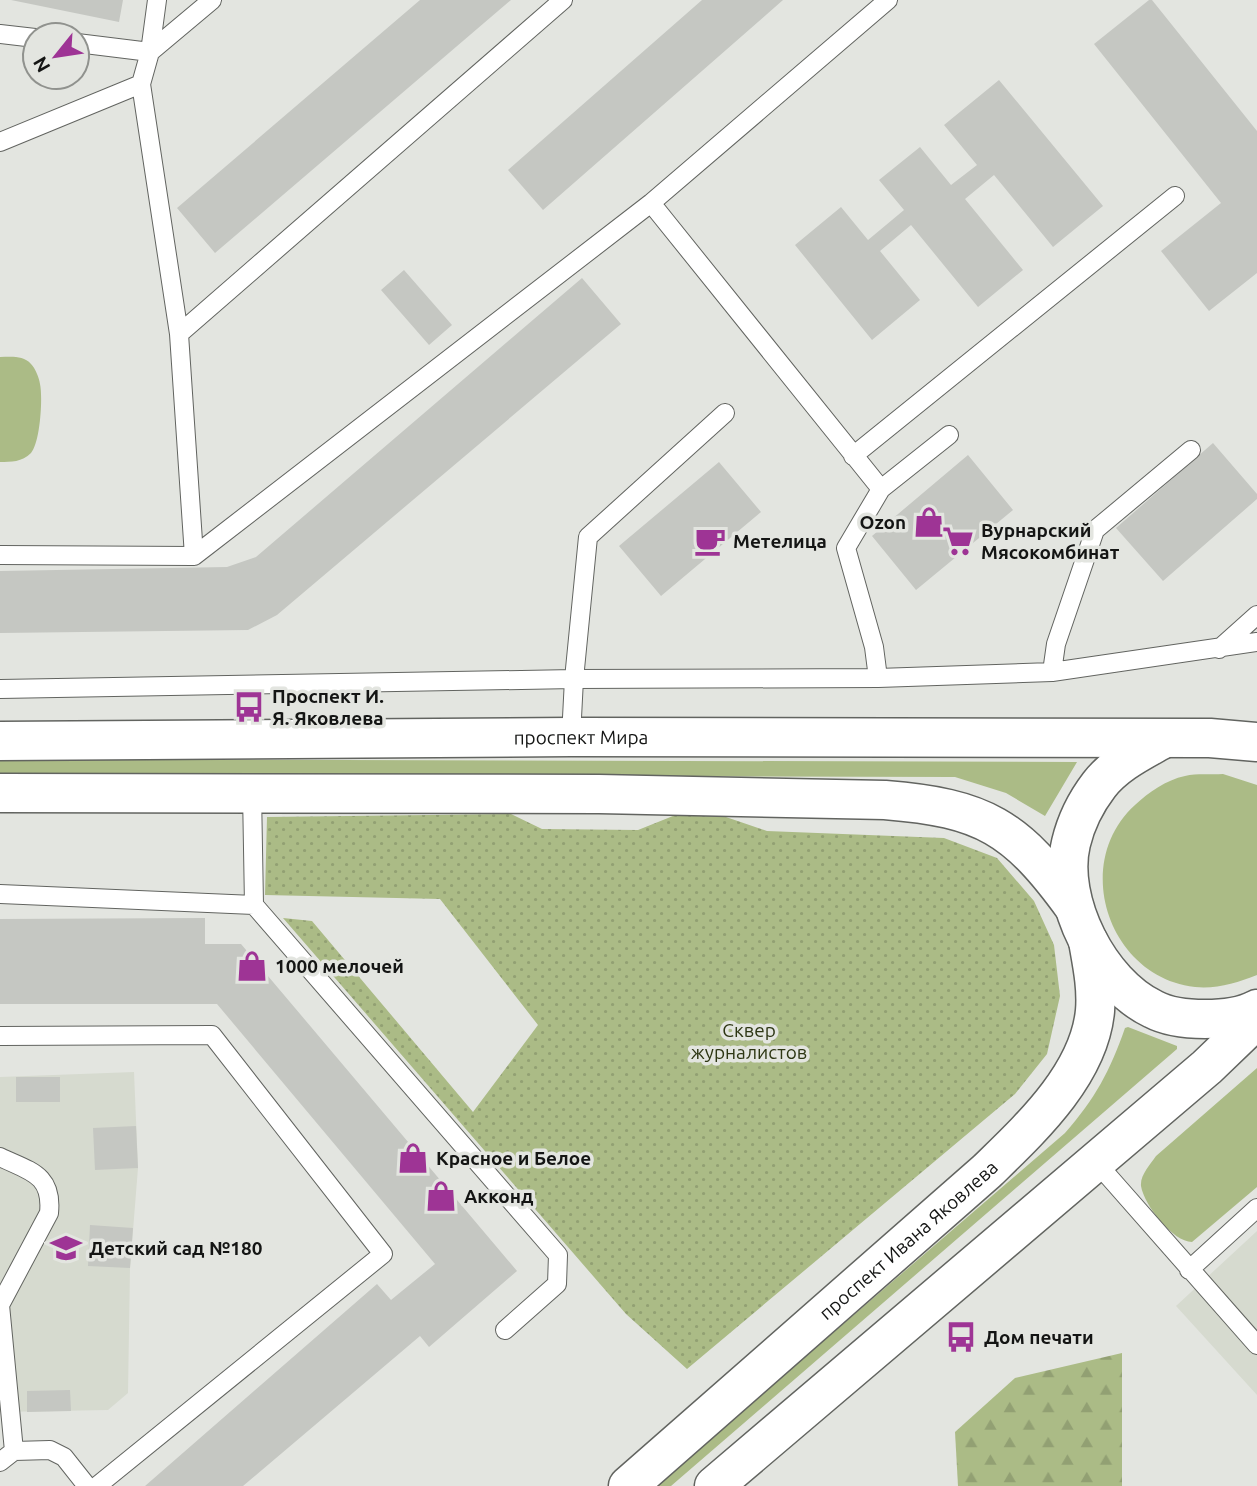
<svg xmlns="http://www.w3.org/2000/svg" width="1257" height="1486" viewBox="0 0 1257 1486" font-family="Ubuntu,sans-serif">
<style>
.built{fill:#d6dacf}
.grass{fill:#abbb86}
.forest{fill:url(#forest-firs)}
.park{fill:url(#park-dots)}
.building{fill:#c5c7c2}
.lines{fill:none;stroke-linecap:round;stroke-linejoin:round}
.service-casing{stroke:#626460;stroke-width:20}
.primary-casing{stroke:#626460;stroke-width:41}
.service{stroke:#fff;stroke-width:18}
.primary{stroke:#fff;stroke-width:38}
.labels{text-anchor:middle;stroke-width:7;stroke-linejoin:round;paint-order:stroke}
.poi-label{font-size:19px;font-weight:bold;fill:#141514;stroke:#e3e5e0;text-anchor:start}
.street-label{font-size:19px;fill:#141514;stroke:#e3e5e0}
.park-label{font-size:19px;fill:#2d3613;stroke:#e3e5e0}
</style>
<defs>
<pattern id="forest-firs" width="22" height="20" patternUnits="userSpaceOnUse" patternTransform="scale(1.75)"><rect width="22" height="20" fill="#abbb86"/><path d="M5 1l3.5 6h-7zM16 11l3.5 6h-7z" fill="#92a073"/></pattern>
<pattern id="park-dots" width="8" height="8" patternUnits="userSpaceOnUse" patternTransform="scale(1.75)"><rect width="8" height="8" fill="#abbb86"/><path d="M2 2h.1M6 6h.1" fill="none" stroke="#92a073" stroke-width="1.8" stroke-linecap="round"/></pattern>
</defs>
<rect width="100%" height="100%" fill="#e3e5e0"/>
<path class="built" d="M134,1072L138,1168L130,1268L128,1393L108,1410L0,1412V1077Z
M1257,1231V1395L1176,1306Z"/>
<path class="grass" d="M0,357C11,357 23,355 31,364C35,368 39,377 40,384C43,398 40,443 31,453C22,462 11,462 0,462Z
M0,759L1077,762L1045,816L1006,793L955,777L0,775Z
M1223,774L1257,785V975C1237,983 1217,989 1195,987C1108,977 1071,863 1135,805C1149,792 1166,780 1185,776C1197,773 1211,775 1223,774Z
M1128,1027L1177,1046V1049L671,1486H655L1065,1133C1095,1099 1110,1071 1125,1028Z
M1257,1068V1187L1192,1242C1173,1242 1144,1205 1141,1186C1140,1175 1150,1165 1156,1156Z"/>
<path class="forest" d="M1122,1353V1486H958L955,1432L1015,1378Z"/>
<path class="park" d="M511,814L542,829L638,830L673,816H723L767,831L944,838L997,858L1034,901L1054,945L1060,996L1047,1054L1015,1094L687,1369L626,1314L283,918L312,921L473,1112L538,1025L440,899L265,895L267,817Z"/>
<path class="building" d="M11,0H123L119,22Z
M420,0H511L215,253L177,208Z
M702,0H783L543,210L508,170Z
M1149,0H1152L1257,131V273L1209,311L1161,251L1221,203L1094,44Z
M999,80L1103,206L1053,247L994,175L965,199L1023,270L978,307L911,225L880,251L920,300L872,340L795,245L841,207L868,240L904,210L879,180L920,147L951,185L977,165L944,125Z
M404,270L452,325L429,345L381,290Z
M582,278L621,324L277,615L248,630L0,633V571L227,567L256,557Z
M1213,443L1257,494V499L1163,581L1116,528Z
M968,455L1013,510L916,590L872,536Z
M719,462L761,512L661,596L619,546Z
M205,918V944H241L517,1271L429,1347L420,1336L243,1486H145L377,1284L391,1300L435,1264L217,1004H0V919Z
M16,1077H60V1102H16Z
M136,1126L138,1168L95,1170L93,1128Z
M90,1225L133,1228L130,1268L88,1266Z
M70,1390L71,1411L27,1412V1391Z"/>
<g class="lines">
<defs>
<path id="service" d="M157,0L150,52L141,84L179,334L194,556
M0,34L35,38
M77,43L150,52L212,0
M0,142L141,84
M651,203L881,489L846,548L874,647L878,678
M179,334L563,0
M853,456L1175,196
M881,489L949,435
M0,555L194,556L651,203L888,0
M1219,649L1257,615
M1052,672L1056,644L1095,530L1191,450
M0,689L574,679L878,678L1052,672L1257,642
M571,737L574,679L588,537L725,413
M252,792L254,905
M0,894L254,905L558,1255L557,1284L505,1330
M0,1036L212,1035L383,1254L97,1486
M0,1157C29,1171 53,1174 49,1213L0,1305L14,1451
M1095,1161L1257,1345
M1189,1270L1257,1208
M0,1462L14,1451L50,1450L64,1457L87,1486"/>
<g id="primary">
<path d="M1163,739C1140,752 1115,764 1099,785C1086,802 1076,822 1071,843C1057,901 1100,984 1153,1009C1168,1017 1189,1019 1205,1019C1222,1019 1242,1017 1257,1009"/>
<path id="s1" d="M0,741L571,737L1210,738L1257,742"/>
<path d="M0,793L599,794L885,800C984,808 1016,827 1074,907"/>
<path id="s2" d="M628,1486L987,1171C1030,1129 1089,1075 1095,1011C1097,987 1092,964 1088,941"/>
<path d="M714,1486L1207,1067L1257,1019"/>
</g>
</defs>
<use href="#service" class="service-casing"/>
<use href="#primary" class="primary-casing"/>
<use href="#service" class="service"/>
<use href="#primary" class="primary"/>
</g>
<defs>
<symbol id="shop-bare" viewBox="-9 -9 18 18"><path d="M-5-2.5h2.3a2.7 3.5 0 0 1 5.4 0H5L5.5 6h-11ZM-1.5-2.5h3a1.5 2.3 0 0 0-3 0Z" fill="#9e3495" stroke="#e3e5e0" stroke-width="2.5" paint-order="stroke"/></symbol>
<symbol id="cafe-bare" viewBox="-9 -9 18 18"><path d="M-5.5-4.5H6V0H3Q3 3.5 0 3.5H-2.5Q-5.5 3.5-5.5 0ZM3-3.2v2h1.7v-2ZM-6 4.5H4V6H-6Z" fill="#9e3495" stroke="#e3e5e0" stroke-width="2.5" paint-order="stroke"/></symbol>
<symbol id="supermarket-bare" viewBox="-9 -9 18 18"><path d="M-6-5.5h2.5l.6 2H6L4.5 2H-2.5L-4.4-4H-6ZM-1.5 3.2a1.3 1.3 0 1 0 .1 0ZM3 3.2a1.3 1.3 0 1 0 .1 0Z" fill="#9e3495" stroke="#e3e5e0" stroke-width="2.5" paint-order="stroke"/></symbol>
<symbol id="bus-bare" viewBox="-9 -9 18 18"><path d="M-5-6H5V4H4V6H2V4H-2V6H-4V4H-5ZM-3.5-4V0h7V-4ZM-3.5 1.2v1.5H-2V1.2ZM2 1.2v1.5H3.5V1.2Z" fill="#9e3495" stroke="#e3e5e0" stroke-width="2.5" paint-order="stroke"/></symbol>
<symbol id="school-bare" viewBox="-9 -9 18 18"><path d="M0-5L7-2L0 1L-7-2ZM-4 1L0 2.5L4 1V4Q0 6-4 4Z" fill="#9e3495" stroke="#e3e5e0" stroke-width="2.5" paint-order="stroke"/></symbol>
</defs>
<g fill-rule="evenodd">
<use href="#shop-bare" x="907" y="500" width="44" height="44"/>
<use href="#cafe-bare" x="688" y="519" width="44" height="44"/>
<use href="#supermarket-bare" x="936" y="519" width="44" height="44"/>
<use href="#bus-bare" x="227" y="685" width="44" height="44"/>
<use href="#shop-bare" x="230" y="944" width="44" height="44"/>
<use href="#shop-bare" x="391" y="1136" width="44" height="44"/>
<use href="#shop-bare" x="419" y="1174" width="44" height="44"/>
<use href="#school-bare" x="44" y="1226" width="44" height="44"/>
<use href="#bus-bare" x="939" y="1315" width="44" height="44"/>
</g>
<g class="labels">
<g class="poi-label">
<text x="906" y="529" text-anchor="end">Ozon</text>
<text x="981" y="537">Вурнарский<tspan x="981" dy="22">Мясокомбинат</tspan></text>
<text x="733" y="548">Метелица</text>
<text x="272" y="703">Проспект И.<tspan x="272" dy="22">Я. Яковлева</tspan></text>
<text x="275" y="973">1000 мелочей</text>
<text x="436" y="1165">Красное и Белое</text>
<text x="464" y="1203">Акконд</text>
<text x="89" y="1255">Детский сад №180</text>
<text x="984" y="1344">Дом печати</text>
</g>
<g class="street-label">
<text dy="7" stroke="none"><textPath href="#s1" startOffset="581">проспект Мира</textPath></text>
<text dy="7" stroke="none"><textPath href="#s2" startOffset="373">проспект Ивана Яковлева</textPath></text>
</g>
<g class="park-label">
<text x="749" y="1037">Сквер<tspan x="749" dy="22">журналистов</tspan></text>
</g>
</g>
<g transform="translate(56 56) rotate(240)"><circle r="33" fill="#e3e5e0" stroke="#90928e" stroke-width="2"/>
<path d="M0-5L12 26L0 18L-12 26Z" fill="#9e3495"/>
<text y="-10" font-size="19" font-weight="bold" text-anchor="middle" fill="#141514">N</text>
</g>
</svg>
